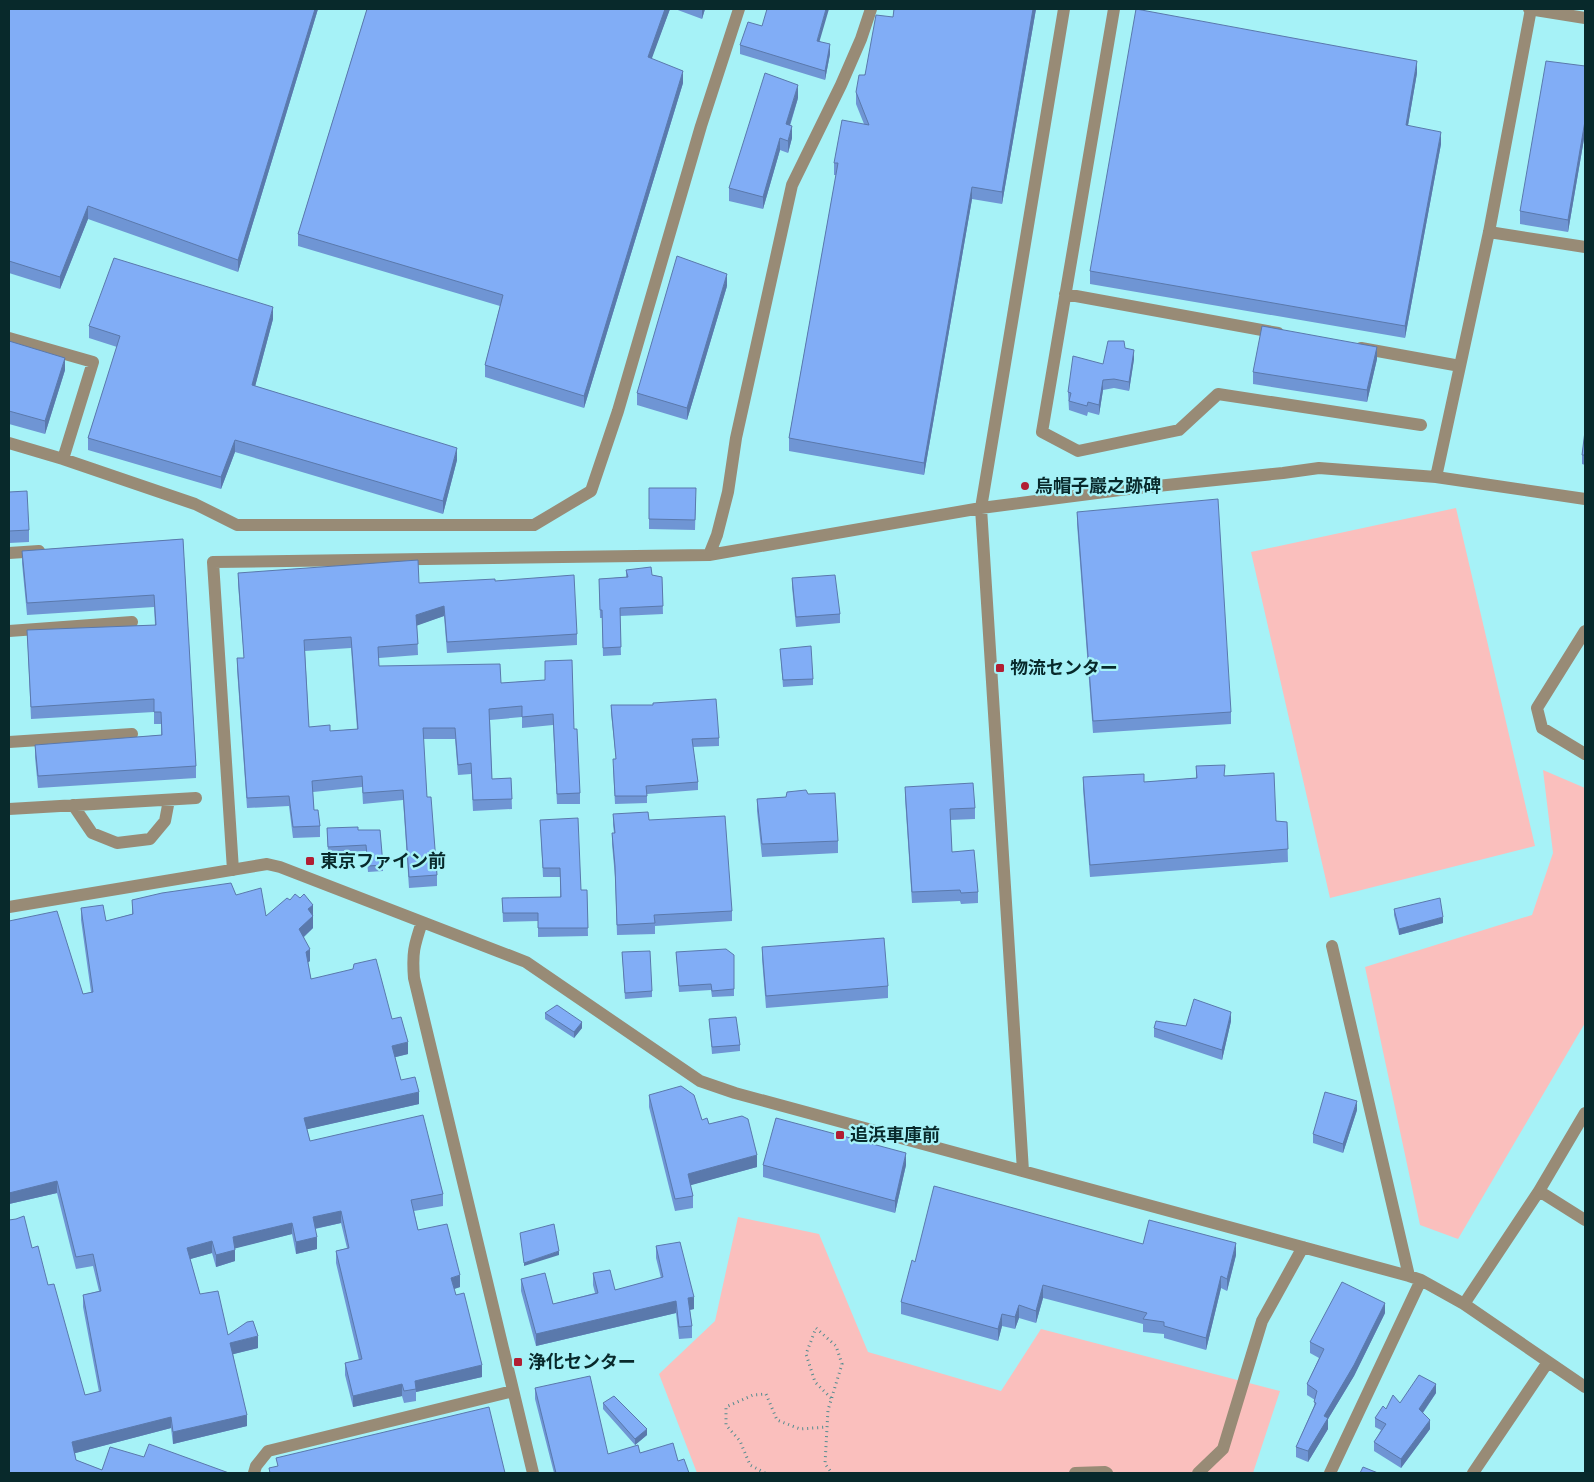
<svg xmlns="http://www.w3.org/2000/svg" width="1594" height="1482" viewBox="0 0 1594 1482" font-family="Cabin,'Noto Sans JP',sans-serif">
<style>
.green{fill:#fabfbd}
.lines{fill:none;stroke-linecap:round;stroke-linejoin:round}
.path{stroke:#558c8f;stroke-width:3;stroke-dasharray:1 4;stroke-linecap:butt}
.minor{stroke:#988b76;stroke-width:12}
.wall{fill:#6f95d4;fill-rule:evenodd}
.shaded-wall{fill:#5a79ac}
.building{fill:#81adf6;stroke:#5a79ac;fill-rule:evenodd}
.poi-dot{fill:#b11e33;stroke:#a6f2f7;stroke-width:2}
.labels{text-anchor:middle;stroke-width:4.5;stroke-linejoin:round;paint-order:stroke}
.poi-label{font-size:18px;font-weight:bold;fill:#08292b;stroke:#a6f2f7;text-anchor:start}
</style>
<rect width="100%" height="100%" fill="#a6f2f7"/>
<path class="green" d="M1456,508L1535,846L1330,898L1251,552Z
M1543,770L1585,788V1023L1458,1239L1420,1225L1365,967L1532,915L1553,853Z
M738,1217L819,1234L868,1352L1001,1391L1041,1329L1280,1391L1253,1473H697L659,1374L715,1321Z"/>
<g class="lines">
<path class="path" d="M831,1398L815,1382L806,1354L816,1328L836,1346L842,1364L828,1410L825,1464L832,1473
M765,1473L750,1465L740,1441L726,1425V1407L753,1395L766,1394L777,1420L800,1429L827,1427"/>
<path class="minor" d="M1114,9L1042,432L1078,451L1179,430L1218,394L1421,425
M1529,9L1585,18
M1489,232L1585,247
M1065,294L1278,333
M9,338L93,362L63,459
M1361,348L1460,366
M9,443L63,459L195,504L237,525H534L591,491L618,411L701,126L739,9
M1436,477L1489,232L1531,9
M9,553L39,551
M709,555L717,535L728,492L736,438L792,185L841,85L861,39L871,9
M9,631L132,622
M1585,631L1537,708L1542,728L1585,754
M9,742L132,734
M73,805L92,833L117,843L150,839L165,821L169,800
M9,809L196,798
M233,870L213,562L709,555L981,508L1128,489L1283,473L1319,468L1436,477L1585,499
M9,907L267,864L280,867L526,962L700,1081L735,1093L1409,1276L1421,1280L1464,1304L1585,1387
M422,922C414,946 412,953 414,978L533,1473
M1332,946L1409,1276
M1023,1171L981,508L1064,9
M1539,1191L1585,1220
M1464,1304L1539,1191L1585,1113
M254,1473L256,1466L268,1451L513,1391
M1075,1473L1105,1472L1107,1473
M1198,1473L1223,1449L1262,1321L1303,1247
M1330,1473L1421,1280
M1473,1473L1548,1362"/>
</g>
<path class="wall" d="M9,9H318L238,272L88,219L60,289L9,273Z
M367,9H670L651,59L683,83L584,408L485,377V365L500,306L298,246V234Z
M675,9H705L702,19Z
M894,9H1036L1002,204L972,199L924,475L789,451V438L836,175H834V163L864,124L856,104V92L893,17Z
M820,41L830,54L825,80L740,54V45Z
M1585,66V133L1568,232L1520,224V211Z
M1417,73L1408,125L1441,144L1405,338L1090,284V271Z
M798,98L790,126L792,138L788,153L780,150L763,209L729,201V188Z
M727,286L687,420L637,405V393Z
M273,319L255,386L457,460L443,514L235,452L221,489L88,450V438L117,347L89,338V326Z
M9,341L65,370L45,434L9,424Z
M1125,348L1134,359L1129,391L1114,388L1103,390L1099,415L1088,412L1087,416L1069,410L1068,392Z
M1377,359L1367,402L1253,384V372Z
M1585,431V465L1582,464V455Z
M649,488L696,497L695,530L649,529Z
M9,492L29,530V542L9,543Z
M1077,512L1231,712V724L1093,733L1077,524Z
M183,539L196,766V778L38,788L35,757V745L161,735V724H154V712L31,719L27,630L155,625L154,607L27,615L22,563V551Z
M626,570L662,577L663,614L620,616L621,655L603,656L602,618H600L599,579L626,577Z
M238,573L419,583L495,581L577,634V645L447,653L444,616L417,625L418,655L379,658V666L501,683L545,680L574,729L580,793V804H557L553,725L522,728V717L490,720L492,779L511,778L512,809L473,811L471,774L458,775L455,739H423L427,797L437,875V886L409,888L403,800L363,804L362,787L313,792L314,810L320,826V837L293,838L289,806L247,808L237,669V658H244L238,584ZM351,648L357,729L330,731L309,727L305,651Z
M792,578L840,614V623L796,627L792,587Z
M780,649L813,679V685L783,687Z
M611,705L719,738V746L693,747L698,782V790L647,794V803L615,804L613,767L616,759L611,713Z
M1196,766L1225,776L1276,821L1287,822L1288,862L1090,877L1083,789V777L1144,782L1196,778Z
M905,787L975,808V819L950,820L952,852L978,892V903L961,904L960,901L912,903L905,798Z
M786,797L838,841V853L762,857L757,811V799Z
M613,814L649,820L732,911V921L655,926V934L617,935L615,877L612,844V833H614L613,825Z
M540,820L581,890H587L588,936L538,937V921L503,922L502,898L560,897V877H543Z
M327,828L358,830L383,865V871L368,872L366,851L328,853Z
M236,895L266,916L290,900L300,898L313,905V928L304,937L310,961L308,962L311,979L392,1019L408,1054L395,1057L401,1080L419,1104L307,1129L310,1141L443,1194V1206L414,1211L418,1230L460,1287L454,1289L482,1377L416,1392V1401L404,1403L402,1396L353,1407L345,1375V1363L359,1360L336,1263V1251L347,1248L341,1223L315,1229L317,1249L296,1254L292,1234L235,1248V1261L216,1267L212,1253L190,1259L200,1294L228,1335L258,1348L233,1354L247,1426L173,1444L171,1428L75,1453L76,1460L102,1470L144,1457L229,1473H9L32,1248L48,1285L85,1395L99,1392L83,1307V1295L99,1291L93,1266L76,1269L57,1193L9,1204V921L83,994L91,992L81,920V908L106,921L132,914V900Z
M1394,909L1443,923L1399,935L1394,915Z
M762,947L888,986V998L766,1008L762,959Z
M622,952L652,991V997L625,999Z
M676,952L734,955V996L712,997L711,990L679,992Z
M545,1013L582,1028L574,1038L545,1019Z
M709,1019L740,1045V1051L712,1054Z
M1231,1021L1222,1060L1154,1037V1028L1186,1026Z
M649,1095L702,1120L709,1124L757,1167L690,1185L693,1196V1208L675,1211L649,1107Z
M1357,1110L1343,1153L1313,1143V1134Z
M763,1165H906L895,1213L763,1177Z
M1143,1244L1236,1255L1227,1291L1221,1288L1206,1350L1164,1338V1334L1143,1332V1324L1043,1298L1036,1323L1019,1318L1015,1329L1002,1326L998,1341L901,1314V1302L915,1262Z
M656,1246L694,1309L690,1310L692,1326V1338L679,1339L676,1313L536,1346L521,1291V1279L553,1304L595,1293L593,1285V1273L615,1290L661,1278L656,1258Z
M1385,1313L1354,1376L1328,1419V1429L1308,1462L1296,1457V1447L1314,1406L1315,1400L1307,1395V1384L1319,1358L1310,1353V1342Z
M535,1388L608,1454L640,1453L678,1461L689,1473H554L535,1399Z
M1436,1393L1423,1413L1430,1429L1401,1468L1374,1451V1442L1381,1430L1375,1427V1418L1386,1409L1400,1403Z
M603,1403L647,1435L635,1445L603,1409Z"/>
<path class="shaded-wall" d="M315,9H318L238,272V260Z
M665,9H670L648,69V57Z
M702,9H705L702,19Z
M826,9H829L817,50V41Z
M1033,9H1036L1002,204V192Z
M830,44V54L825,80V71Z
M1417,61V73L1406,137V125Z
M683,71V83L584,408V396Z
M798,85V98L786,137V124Z
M1585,121V133L1568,232V220Z
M792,126V138L788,153V141Z
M1441,132V144L1405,338V326Z
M780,138V150L763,209V197Z
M972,187V199L924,475V463Z
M88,206V219L60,289V277Z
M727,274V286L687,420V408Z
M273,307V319L252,398V385Z
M1377,347V359L1367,402V390Z
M1134,350V359L1129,391V382Z
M65,358V370L45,434V421Z
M1103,380V390L1099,415V405Z
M235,440V452L221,489V477Z
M457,448V460L443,514V501Z
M444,606V616L416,626V615Z
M313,905V928L299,941V929L308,909Z
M1443,917V923L1399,935V929Z
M310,949V961L306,964V952Z
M1231,1012V1021L1222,1060V1050Z
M582,1022V1028L574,1038V1032Z
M408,1042V1054L392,1058V1046Z
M419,1092V1104L304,1130V1118Z
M1357,1101V1110L1343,1153V1144Z
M906,1153V1165L895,1213V1201Z
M757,1155V1167L688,1186V1174Z
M57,1181V1193L9,1204V1193Z
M341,1211V1223L313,1229V1217Z
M292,1223V1234L233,1249V1237Z
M317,1237V1249L296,1254V1242Z
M212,1241V1253L187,1260V1248Z
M1236,1243V1255L1227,1291V1279Z
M235,1250V1261L216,1267V1255Z
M559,1251V1255L524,1266V1263Z
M460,1275V1287L451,1290V1278Z
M1221,1276V1288L1206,1350V1338Z
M1043,1285V1298L1036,1323V1311Z
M694,1297V1309L688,1310V1298Z
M676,1301V1313L536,1346V1334Z
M1385,1303V1313L1354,1376L1328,1419V1429L1308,1462V1451L1324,1416Z
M1019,1305V1318L1015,1329V1317Z
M1002,1314V1326L998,1341V1329Z
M258,1336V1348L230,1355V1343Z
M482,1365V1377L416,1392L415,1381Z
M402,1384V1396L353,1407V1396Z
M1436,1384V1393L1419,1418V1409Z
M247,1415V1426L173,1444V1432Z
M171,1417V1428L72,1454V1442Z
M1430,1420V1429L1401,1468V1459Z
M647,1429V1435L635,1445V1439Z"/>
<path class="building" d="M9,9H315L238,260L88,206L60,277L9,261Z
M367,9H665L648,57L683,71L584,396L485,365L503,295L298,234Z
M767,9H826L817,41L830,44L825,71L740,45L748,22L762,26Z
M894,9H1033L1002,192L972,187L924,463L789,438L838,163H834L842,120L869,125L856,92L859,75H865L876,15L893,17Z
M1136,9L1417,61L1406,125L1441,132L1405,326L1090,271Z
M1546,61L1585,66V121L1568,220L1520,211Z
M765,73L798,85L786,124L792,126L788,141L780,138L763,197L729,188Z
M677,256L727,274L687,408L637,393Z
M114,258L273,307L252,385L457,448L443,501L235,440L221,477L88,438L120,336L89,326Z
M1262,326L1377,347L1367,390L1253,372Z
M9,341L65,358L45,421L9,411Z
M1108,341H1124L1125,348L1134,350L1129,382L1114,379L1103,380L1099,405L1088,402L1087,406L1069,401L1071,393L1068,392L1073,356L1103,364Z
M1585,431V455H1582Z
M649,488H696L695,520L649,519Z
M27,491L29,530L9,531V492Z
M1218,499L1231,712L1093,721L1077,512Z
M183,539L196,766L38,776L35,745L162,735L161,712H154V699L31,707L27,630L156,625L154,595L27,603L22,551Z
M418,560L419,583L495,579V581L574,575L577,634L447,642L444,606L416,615L418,644L378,647L379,666L500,664L501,683L545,680V661L572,660L574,729H577L580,793L557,794L553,714L522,717V706L489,709L492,779L511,778L512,799L473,800L471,763L458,765L455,728H423L427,797H431L437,875L409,877L403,790L363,793L362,776L312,781L314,810H318L320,826L293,827L289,796L247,798L237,658H244L238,573ZM351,637L358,729L330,731V725L309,727L304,640Z
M651,567L652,575L662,577L663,606L620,608L621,647L603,648L602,610H600L599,579L628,577L626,570Z
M835,575L840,614L796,617L792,578Z
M811,646L813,679L783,680L780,649Z
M716,699L719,738L692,739L698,782L646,786L647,796H615L613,759H616L611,705H653V703Z
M1225,765L1224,776L1274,773L1276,821L1287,822L1288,849L1090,865L1083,777L1144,774V782L1197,778L1196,766Z
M973,783L975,808L950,809L952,852L974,850L978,892L961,893L960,890L912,892L905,787Z
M806,790L808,794L835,793L838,841L762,844L757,799L786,797L787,792Z
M648,812L649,820L725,816L732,911L654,915L655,923L617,925L615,866L612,833H615L613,814Z
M578,818L581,890H587L588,928H538V913H503L502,898L561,897L560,868H543L540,820Z
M358,827V830H380L383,865L368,866L366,845L328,847L327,828Z
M231,883L236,895L261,888L266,916L287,898L290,900L295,894L300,898L304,894L313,905L308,909L313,916L299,929L310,949L306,952L311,979L353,969L354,964L376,959L392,1019L401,1017L408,1042L392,1046L401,1080L415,1077L419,1092L304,1118L310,1141L423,1115L443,1194L411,1200L418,1230L447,1224L460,1275L451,1278L456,1295L464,1293L482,1365L415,1381L416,1389L404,1391L402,1384L353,1396L345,1363L362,1359L336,1251L349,1248L341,1211L313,1217L317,1237L296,1242L292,1223L233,1237L235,1250L216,1255L212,1241L187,1248L200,1294L218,1291L228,1335L247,1322L253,1321L258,1336L230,1343L247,1415L173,1432L171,1417L72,1442L76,1460L102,1470L110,1447L144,1457L149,1444L229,1473H9V1220L16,1219L24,1216L32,1248L38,1246L48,1285L54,1284L85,1395L101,1391L83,1295L101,1291L93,1254L76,1257L57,1181L9,1193V921L57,911L83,994L93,992L81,908L103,905L106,921L133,914L132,900L162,893Z
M1440,898L1443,917L1399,929L1394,909Z
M884,938L888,986L766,996L762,947Z
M726,949L734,955V989L712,991L711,984L679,986L676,952Z
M650,951L652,991L625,993L622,952Z
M1194,999L1231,1012L1222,1050L1154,1028L1156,1021L1186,1026Z
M557,1005L582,1022L574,1032L545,1013Z
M736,1017L740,1045L712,1047L709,1019Z
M681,1086L694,1095L702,1120L707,1118L709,1124L742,1116L748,1119L757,1155L688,1174L693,1196L675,1199L649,1095Z
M1325,1092L1357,1101L1343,1144L1313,1134Z
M776,1118L906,1153L895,1201L763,1165Z
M934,1186L1143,1244L1149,1220L1236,1243L1227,1279L1221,1276L1206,1338L1164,1326V1322L1143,1319L1147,1313L1043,1285L1036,1311L1019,1305L1015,1317L1002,1314L998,1329L901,1302L912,1260L915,1262Z
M554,1224L559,1251L524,1263L520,1233Z
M680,1242L694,1297L688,1298L692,1326L679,1327L676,1301L536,1334L521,1279L545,1273L553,1304L598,1293L593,1273L610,1270L615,1290L663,1277L656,1246Z
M1342,1282L1385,1303L1354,1365L1324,1416L1328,1418L1308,1451L1296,1447L1316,1403L1314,1402L1317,1391L1307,1384L1324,1349L1310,1342Z
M1419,1375L1436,1384L1419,1409L1430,1420L1401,1459L1374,1442L1386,1424L1375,1418L1383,1406L1386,1409L1393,1395L1400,1403Z
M590,1376L608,1454L638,1445L640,1453L673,1443L678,1461L684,1459L689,1473H556L535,1388Z
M614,1396L647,1429L635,1439L603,1403Z
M489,1407L505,1473H270L269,1468L278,1466L276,1458Z
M1363,1467L1378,1473H1360Z"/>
<g class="poi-dot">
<circle cx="1025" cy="486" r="5"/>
<rect x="995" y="663" width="10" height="10" rx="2.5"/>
<rect x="305" y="856" width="10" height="10" rx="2.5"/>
<rect x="835" y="1130" width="10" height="10" rx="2.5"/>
<rect x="513" y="1357" width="10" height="10" rx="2.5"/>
</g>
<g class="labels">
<g class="poi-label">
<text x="1035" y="492">烏帽子巖之跡碑</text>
<text x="1010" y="674">物流センター</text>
<text x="320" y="867">東京ファイン前</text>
<text x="850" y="1141">追浜車庫前</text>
<text x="528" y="1368">浄化センター</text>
</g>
</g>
<rect width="1594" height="1482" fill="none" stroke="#08292b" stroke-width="20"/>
</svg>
